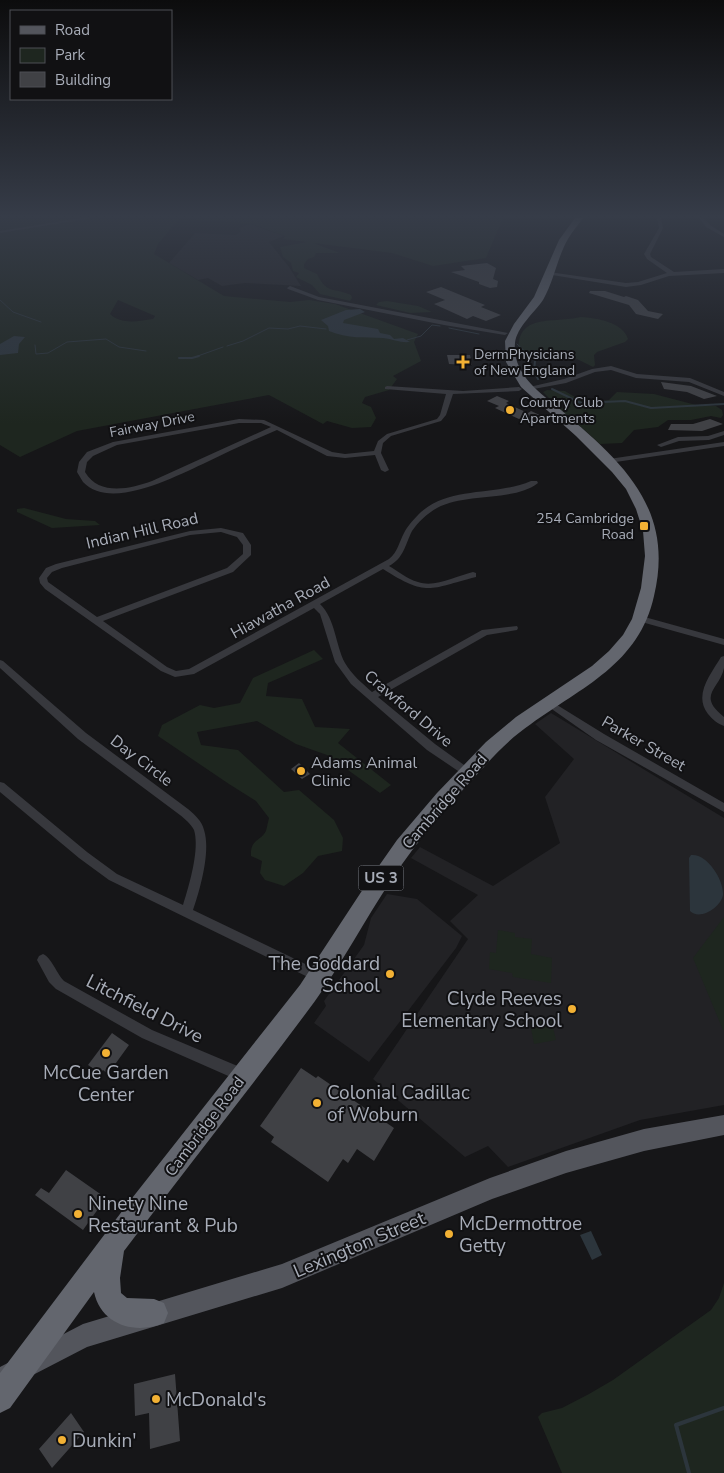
<svg xmlns="http://www.w3.org/2000/svg" width="724" height="1473" viewBox="0 0 724 1473" font-family="'Nunito Sans',sans-serif">
<style>
.built{fill:#222225}
.green{fill:#1e261f;fill-rule:evenodd}
.water{fill:#2c353c}
.lines{fill:none;stroke-linecap:round;stroke-linejoin:round}
.stream-far2{stroke:#2c353c;stroke-width:1}
.stream-far1{stroke:#2c353c;stroke-width:2}
.stream{stroke:#2c353c;stroke-width:4}
.building{fill:#404145}
.street{fill:#37383d;fill-rule:evenodd}
.primary{fill:#53555c;fill-rule:evenodd}
.highway{fill:#63666e;fill-rule:evenodd}
.poi-dot{fill:#f2b134;stroke:#111113;stroke-width:2}
.labels{text-anchor:middle;stroke-width:4;stroke-linejoin:round;paint-order:stroke}
.far-poi-label{font-size:14px;fill:#a8adb8;stroke:#111113;text-anchor:start}
.far-street-label{font-size:14px;fill:#a8adb8;stroke:#111113}
.shield{fill:#111113;stroke:#7b7e86;stroke-width:1}
.shield-label{font-size:15px;font-weight:bold;fill:#a8adb8}
.street-label{font-size:16px;fill:#a8adb8;stroke:#111113}
.poi-label{font-size:16px;fill:#a8adb8;stroke:#111113;text-anchor:start}
.near-poi-label{font-size:19px;fill:#a8adb8;stroke:#111113;text-anchor:start}
.near-street-label{font-size:19px;fill:#a8adb8;stroke:#111113}
</style>
<rect width="100%" height="100%" fill="#161618"/>
<path class="built" d="M250,224L284,236L269,242L289,267L301,286L245,283L222,286L208,278L198,280L169,263L195,233L236,235L241,231L239,228Z
M551,713L724,818V1105L640,1120L508,1167L488,1146L465,1157L373,1079L468,939L450,921L478,895L411,858L420,847L493,886L560,843L545,797L574,759L535,724Z
M387,894L417,899L462,936L456,948L369,1062L314,1023L326,1006L324,1001L364,945L371,918Z"/>
<path class="green" d="M0,218H503L486,258L433,266L392,253L313,243L340,253H316L314,257L308,259L304,264V268L317,274C327,295 334,287 351,295L352,298L350,301L320,294L312,285L296,277L299,273L293,271L291,263L283,257L280,247L306,242L283,239L285,236L249,223L179,219L158,244L154,254L224,296L290,302L309,300L335,304L418,334L414,342L421,361L393,376L397,379L389,390L365,397L362,403L371,407L376,418L371,427L352,428L327,421L323,424L269,395L77,431L20,457L0,445ZM118,300L155,316L153,319C139,321 121,325 110,314Z
M387,301L418,306L432,312L410,313L376,305L379,302Z
M581,317C596,318 623,322 628,339L625,342L597,352L594,355L595,365L593,367L577,359L531,360L519,356C514,312 551,324 581,317Z
M547,390L565,391L583,402L609,400L617,392L654,394L696,405L716,406L722,410L723,415L721,418L711,416L691,420H668L658,427L634,430L622,443L600,444L579,425L558,412L557,409L571,407L551,400L543,392Z
M24,508L66,519L95,521L100,525L52,528L17,512V509Z
M314,650L323,659L268,683L266,696L302,699L315,727L350,729L338,743L391,785L380,793L327,755L296,744L257,721L197,732L201,745L238,750L284,792L299,790L334,820L343,838L342,851L318,856L303,873L284,886L265,880L260,873L262,861L251,856C250,839 260,842 266,831C267,827 268,822 269,818L256,801L229,784L158,736L162,725L200,705L214,708L240,703L253,678Z
M724,917V1030H723L693,958Z
M498,930L515,933V937L532,939L531,954L552,958L551,983L513,977L512,973L489,969L490,952L496,953Z
M551,1019L556,1040L534,1044L530,1023Z
M724,1283V1473H562L538,1417L542,1413L562,1408L589,1394L613,1380L711,1310L719,1298Z"/>
<path class="water" d="M360,309L365,312L344,320L343,323L378,329L380,333L390,335L394,339L403,338L410,342C400,343 393,339 383,338C365,337 348,339 329,331L328,326L321,320L346,310Z
M14,336L25,337L19,344L18,353L0,355V344Z
M691,855C707,853 724,880 723,895C721,907 700,921 690,911L689,858Z
M591,1231L602,1255L592,1260L580,1235Z"/>
<g class="lines">
<path class="stream-far2" d="M0,300L13,312L41,322
M449,328L479,334
M407,340L421,336L432,325L440,326
M517,344L531,357
M35,345L36,354L48,353L67,342L106,339L119,347L146,351
M227,346L243,341L269,328L288,329L300,326L326,329
M195,357L223,347"/>
<path class="stream-far1" d="M529,356L535,361L534,371L538,379
M179,358H192L199,356
M552,389L581,403L625,401L651,408L724,404"/>
<path class="stream" d="M689,1473L676,1425L724,1408"/>
</g>
<path class="building" d="M487,263L496,268L493,279L498,281L497,287L490,288L479,284V282L451,272L465,270L461,266Z
M441,287L485,305L481,307L501,315L486,321L473,316L467,319L434,304L445,300L426,292Z
M590,291H605L624,297L626,296L638,300L648,311L663,314L658,319L636,314L629,305L589,293Z
M447,355H470L472,365L449,364Z
M661,382L691,386L717,396L704,399L687,392L664,389Z
M497,396L509,401L506,403L528,413L531,411L544,417L534,423L523,417L519,419L495,408L499,406L487,401Z
M710,419L723,424L702,431L668,430L671,424H693Z
M299,763L310,774L302,779L291,769Z
M112,1033L129,1045L108,1074L103,1070L100,1073L88,1065Z
M301,1068L316,1078L318,1076L394,1128L374,1161L357,1149L348,1163L343,1159L328,1182L271,1142L274,1137L260,1126Z
M66,1170L106,1198L83,1230L35,1195L41,1188L49,1193Z
M175,1374L180,1441L150,1449L149,1413L135,1416L134,1384Z
M71,1413L84,1432L52,1468L39,1449Z"/>
<g class="lines">
<path class="street" d="M81,218H92L0,233V231Z
M657,218H661L663,228L650,254L651,257L674,272L724,269V273L669,276L641,285L626,287L546,274L549,272L626,283L638,282L667,273L647,259L644,254L659,228Z
M699,218H704L710,225L724,234V237L706,227Z
M290,286L319,297L508,333L505,335L444,325L318,300L288,289L287,288Z
M611,366L637,374L690,378L724,392V396L689,382L636,378L611,370L595,372L566,383L528,390L525,388L564,379L592,369Z
M387,386L463,391L519,387L522,389L519,391L453,394L446,415L441,421L391,436L383,443L381,453L389,470L385,472L381,470L375,455L345,458L327,456L277,430C253,440 230,451 207,462C178,475 111,512 83,482C81,479 79,475 77,472L79,462L87,452L113,442L239,419L264,420L332,452L345,454L374,451L378,441L387,434L437,419L440,415L446,394L385,389V387ZM239,423H261L271,427L152,481C130,489 99,496 85,472L87,462L93,456L117,445Z
M724,431V435L709,440L679,441L661,447L657,445L678,437L708,436Z
M724,442V446L609,463L605,461L609,459Z
M531,481H537L538,483C514,502 467,492 437,508C428,513 418,522 412,531C405,545 404,558 389,566C398,571 407,579 418,582C435,588 456,576 473,572L476,573V577C429,589 427,597 383,569L320,604C336,620 335,644 345,663C352,675 362,683 372,692L482,630L517,626L518,628L517,630L487,635L378,697L435,744L471,770L472,773L471,776L467,777L427,750L351,684L335,662L320,614L314,608L194,674L175,677L161,671L45,589L40,583L39,578L46,568L56,564L190,531L221,528L243,533L251,545V555L233,572L103,621L167,667L176,671L189,669L389,559C398,552 399,542 404,533C408,525 415,518 421,512C451,486 496,496 531,481ZM221,532L237,537L243,545V554L227,568L97,617L48,582L47,578L52,572L62,568L190,535Z
M641,616L724,639V645L638,621L637,619Z
M724,656C724,660 724,664 724,668C720,689 696,695 724,717V726C718,724 712,719 708,714C693,695 711,674 721,657Z
M0,660L3,661L86,733L188,809C195,815 202,821 204,830C211,851 200,890 193,910L322,972L324,976L322,980L318,982L314,980L109,880L79,858L0,792V782L4,783L87,852L117,874L183,905C189,886 200,849 194,830C191,824 185,819 180,815L78,739L0,668Z
M549,700L604,734L724,803V812L596,740L546,705L544,703Z
M43,954C51,957 57,974 64,981L152,1030L247,1070L249,1075L247,1080L242,1082L142,1038L56,989L49,982L37,960L39,956Z"/>
<path class="primary" d="M724,1115V1135L644,1151L566,1173L492,1199L282,1288L87,1347L0,1392V1367L83,1324L282,1264L490,1178L566,1151L644,1129Z"/>
<path class="highway" d="M575,218H583C578,225 572,232 568,239C557,258 554,281 543,300C534,313 517,327 515,343C512,374 540,393 561,410C622,462 675,508 654,596C639,664 582,687 531,724C513,736 497,752 483,768C450,803 418,839 392,879C365,919 343,962 315,1001C253,1085 187,1167 124,1251L120,1278L121,1293L127,1298L154,1299L164,1303L168,1313L164,1323C135,1335 101,1325 94,1292L10,1408L0,1413V1373L129,1202L300,985L369,880L397,840L437,793L486,742L516,717L592,666L609,651L623,635L632,619L641,588L645,556L643,531L636,509L626,489L612,472L576,436L521,387L506,362L505,341L514,324L534,297L559,240Z"/>
</g>
<linearGradient id="sky" x2="0" y2="1"><stop stop-color="#0c0c0d"/><stop offset="0.51" stop-color="#363c48"/><stop offset="1" stop-color="#363c48" stop-opacity="0"/></linearGradient>
<rect width="724" height="424" fill="url(#sky)"/>
<g class="poi-dot">
<path d="M460.5 354.5h5v5h5v5h-5v5h-5v-5h-5v-5h5z"/>
<circle cx="510" cy="410" r="5"/>
<rect x="639" y="521" width="10" height="10" rx="2.5"/>
<circle cx="301" cy="771" r="5"/>
<circle cx="390" cy="974" r="5"/>
<circle cx="572" cy="1009" r="5"/>
<circle cx="106" cy="1053" r="5"/>
<circle cx="317" cy="1103" r="5"/>
<circle cx="78" cy="1214" r="5"/>
<circle cx="449" cy="1234" r="5"/>
<circle cx="156" cy="1399" r="5"/>
<circle cx="62" cy="1440" r="5"/>
</g>
<g class="labels">
<g class="far-poi-label">
<text x="474" y="359">DermPhysicians<tspan x="474" dy="16">of New England</tspan></text>
<text x="520" y="407">Country Club<tspan x="520" dy="16">Apartments</tspan></text>
<text x="634" y="523" text-anchor="end">254 Cambridge<tspan x="634" dy="16">Road</tspan></text>
</g>
<g class="far-street-label">
<text transform="translate(152 424) rotate(-11)" y="5">Fairway Drive</text>
</g>
<rect class="shield" x="358.5" y="865.5" width="45" height="25" rx="4"/>
<g class="shield-label">
<text x="381" y="883">US 3</text>
</g>
<g class="street-label">
<text transform="translate(142 530) rotate(-13)" y="6">Indian Hill Road</text>
<text transform="translate(280 607) rotate(-29)" y="6">Hiawatha Road</text>
<text transform="translate(409 708) rotate(40)" y="6">Crawford Drive</text>
<text transform="translate(644 743) rotate(30)" y="6">Parker Street</text>
<text transform="translate(142 760) rotate(37)" y="6">Day Circle</text>
<text transform="translate(444 801) rotate(-49)" y="6">Cambridge Road</text>
<text transform="translate(204 1126) rotate(-53)" y="6">Cambridge Road</text>
</g>
<g class="poi-label">
<text x="311" y="768">Adams Animal<tspan x="311" dy="18">Clinic</tspan></text>
</g>
<g class="near-poi-label">
<text x="380" y="970" text-anchor="end">The Goddard<tspan x="380" dy="22">School</tspan></text>
<text x="562" y="1005" text-anchor="end">Clyde Reeves<tspan x="562" dy="22">Elementary School</tspan></text>
<text x="106" y="1079" text-anchor="middle">McCue Garden<tspan x="106" dy="22">Center</tspan></text>
<text x="327" y="1099">Colonial Cadillac<tspan x="327" dy="22">of Woburn</tspan></text>
<text x="88" y="1210">Ninety Nine<tspan x="88" dy="22">Restaurant &amp; Pub</tspan></text>
<text x="459" y="1230">McDermottroe<tspan x="459" dy="22">Getty</tspan></text>
<text x="166" y="1406">McDonald's</text>
<text x="72" y="1447">Dunkin'</text>
</g>
<g class="near-street-label">
<text transform="translate(145 1008) rotate(27)" y="7">Litchfield Drive</text>
<text transform="translate(359 1244) rotate(-23)" y="7">Lexington Street</text>
</g>
</g>
<rect x="10" y="10" width="162" height="90" fill="#111113" stroke="#4d4f55"/>
<rect x="20" y="26" width="25" height="8" fill="#53555c" stroke="#4d4f55"/>
<text x="55" y="35" font-size="15" fill="#a8adb8">Road</text>
<rect x="20" y="48" width="25" height="15" fill="#1e261f" stroke="#4d4f55"/>
<text x="55" y="60" font-size="15" fill="#a8adb8">Park</text>
<rect x="20" y="72" width="25" height="15" fill="#404145" stroke="#4d4f55"/>
<text x="55" y="85" font-size="15" fill="#a8adb8">Building</text>
</svg>
